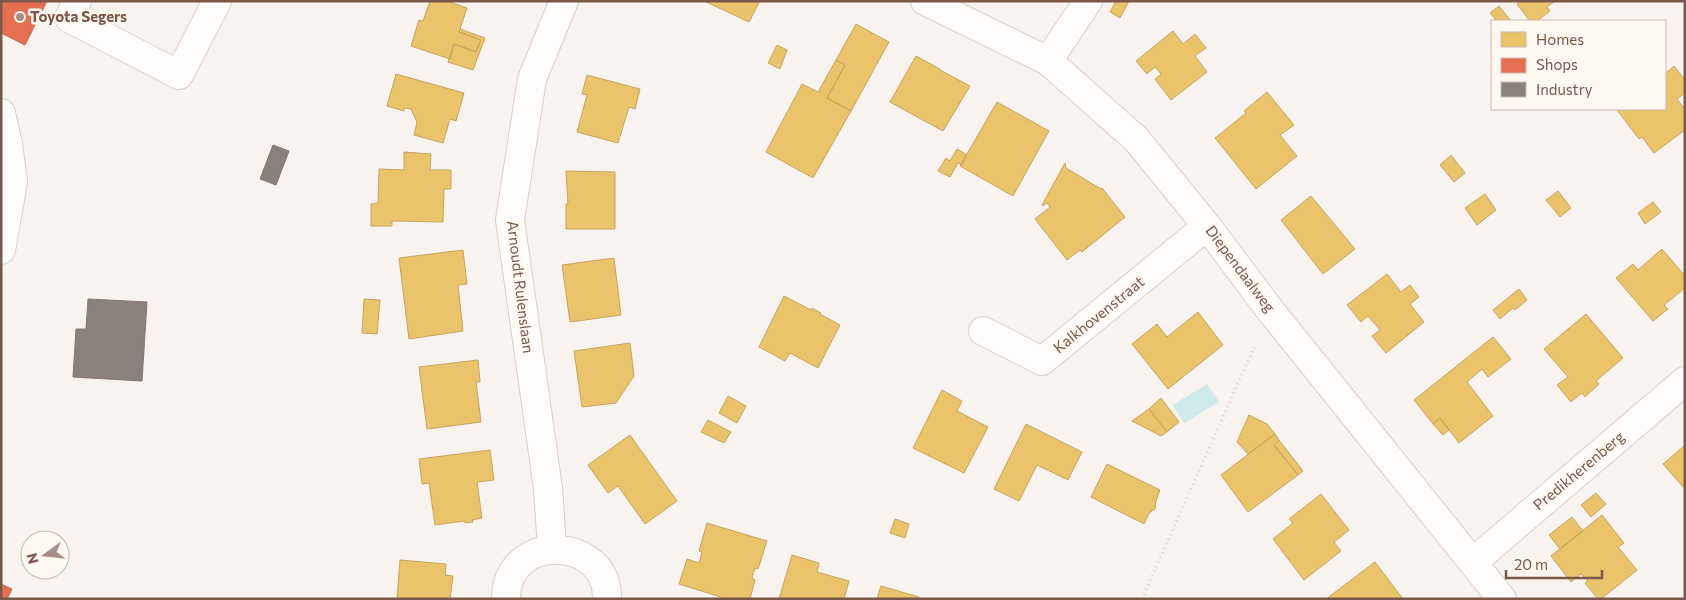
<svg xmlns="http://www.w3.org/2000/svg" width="1686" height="600" viewBox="0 0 1686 600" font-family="Commissioner,sans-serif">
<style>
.water{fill:#ceeaea}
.homes{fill:#e9c46a;stroke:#c8a460}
.shops{fill:#e76f51;stroke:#c6684f}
.industry{fill:#8a817c;stroke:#85756d}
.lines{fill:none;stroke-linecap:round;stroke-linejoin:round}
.minor-casing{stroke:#d8cfca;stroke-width:30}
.path{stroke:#dcd2ce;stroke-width:3;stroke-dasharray:1 4;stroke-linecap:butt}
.minor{stroke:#fefdfc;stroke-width:28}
.poi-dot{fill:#a68e83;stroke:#fff8f0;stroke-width:2}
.labels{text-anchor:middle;stroke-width:5;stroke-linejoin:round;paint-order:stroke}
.poi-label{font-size:15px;font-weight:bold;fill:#7a584a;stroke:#fff8f0;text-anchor:start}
.street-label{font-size:15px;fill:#7a584a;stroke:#fff8f0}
</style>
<rect width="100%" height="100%" fill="#f8f3ee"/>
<path class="water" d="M1207,384L1219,402L1184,423L1173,405Z"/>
<path class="homes" d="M430,1H447L467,8L459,32L481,40L476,52L454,44L450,59L411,46L419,20L423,21Z
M704,1H760L749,22Z
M1116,1H1129L1120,18L1110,12Z
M1521,1H1555L1547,7L1550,11L1537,21H1530L1517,4Z
M1499,6L1511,21H1497L1490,13Z
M856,24L889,42L851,111L827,98L845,65L836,60Z
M460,29L485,38L473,70L448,62L454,44L476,52L481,40L459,32Z
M1173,31L1183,44L1195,34L1206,48L1195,56L1207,72L1171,100L1155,79L1161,74L1155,67L1147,74L1136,61Z
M777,45L787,50L780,69L768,63Z
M916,56L940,69V70L970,86L943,131L890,102Z
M836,60L845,65L827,98L851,111L813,178L766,152L802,84L818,92Z
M1674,66L1685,80V93L1677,99L1685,109V130L1654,153L1642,137L1639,139L1617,110L1665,109V74Z
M396,74L464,93L456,121L450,119L443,143L414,135L417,122L411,109L404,108V111L387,106Z
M587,75L640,89L635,109L629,107L618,143L577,132L587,95L582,94Z
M1267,92L1294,125L1280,135L1297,156L1256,189L1215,138L1246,113L1244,111Z
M997,102L1049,131L1013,196L960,166Z
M957,149L967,155L962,165L958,163L950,177L938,171L946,158L950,161Z
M404,152L431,154L430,170H451V189H444L443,222L392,221V226H371V204L378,203L379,169L404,170Z
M1451,155L1465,173L1454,182L1440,165Z
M1065,163L1066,168L1101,189L1102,188L1125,217L1082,252L1080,250L1067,260L1035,219L1050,207L1047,203L1043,206L1042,205Z
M566,171L615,172V229H566V204H568Z
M1558,191L1571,208L1560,217L1546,200Z
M1485,194L1496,210L1477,225L1465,208Z
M1311,196L1355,249L1323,274L1281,220Z
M1653,202L1661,212L1645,224L1638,213Z
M1662,249L1685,276V288L1664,305L1668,309L1653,321L1616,278L1633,264L1638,270Z
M463,250L467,284L458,285L463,331L409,339L399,258Z
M614,258L621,315L570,322L562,265Z
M1387,274L1401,292L1410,285L1419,297L1410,304L1424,322L1386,353L1372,336L1380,330L1368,316L1361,322L1347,305Z
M1519,289L1527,300L1515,310L1513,308L1500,319L1493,310Z
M784,296L811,310L812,308L821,313L820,314L840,325L818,368L790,353L785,361L759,347Z
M364,299L380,300L377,334L362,333Z
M1198,312L1223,345L1168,389L1132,344L1157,324L1167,337Z
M1586,314L1623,358L1596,381L1599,384L1585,397L1582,393L1571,402L1557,385L1568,377L1544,349Z
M1493,337L1511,359L1488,377L1482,369L1467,382L1493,416L1459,443L1440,418L1433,424L1414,400Z
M630,343L634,376L616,403L582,407L574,351Z
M478,360L480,382H476L481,422L427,429L419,367Z
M942,390L962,401L957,411L988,427L964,473L913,448Z
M728,396L746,406L737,423L719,413Z
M1161,398L1179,422L1167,432L1149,409Z
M1149,409L1167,432L1161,436L1132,421Z
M1249,415L1267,424L1275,434L1248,454L1237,442Z
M1440,418L1449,430L1443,435L1433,424Z
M708,420L731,432L724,443L701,432Z
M1026,424L1082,452L1068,480L1037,465L1019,501L994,489Z
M1275,434L1279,440L1274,445L1298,475L1248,512L1221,475Z
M630,435L677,501L645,524L618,486L608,493L588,465Z
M1279,440L1303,471L1298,475L1274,445Z
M1684,446L1685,447V489L1663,464Z
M490,450L494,480L477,482L482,518L472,520L473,522L465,523V521L435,525L429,483L422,484L419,459Z
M1107,464L1160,490L1156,501L1155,509L1149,513L1144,524L1091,497Z
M1596,493L1606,504L1591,517L1581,505Z
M1321,494L1349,530L1334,542L1341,551L1304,580L1273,539L1293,523L1289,519Z
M1602,515L1624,543L1618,547L1637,570L1601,599H1598L1585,583L1588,581L1581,574L1571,582L1551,556Z
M1572,517L1583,531L1560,549L1549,535Z
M895,519L909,524L905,538L890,533Z
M707,523L767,541L758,569L755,568L752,578L755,580L750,599H727L679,584L687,559L699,563L702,552L699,551Z
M792,555L819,563L817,572L849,581L844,599H779Z
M400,560L446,564L445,575L453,576L450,599H397Z
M1375,562L1403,599H1326Z
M881,586L919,597V599H877Z"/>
<path class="shops" d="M1,1H47L25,45L1,33Z
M1,584L12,589L7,599H1Z"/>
<path class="industry" d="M273,145L289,151L276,185L260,179Z
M88,299L147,302L142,381L73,377L76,329H86Z"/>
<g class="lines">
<defs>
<path id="minor" d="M77,1L69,18L179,75L217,1
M925,1L1048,61L1136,139L1207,226L1270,310L1502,599
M1048,61L1088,1
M1,113L8,144L13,182L1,250
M983,331L1042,361L1207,226
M552,549L548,488L510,220L532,79L564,1
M1473,562L1685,381
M506,599C506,531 609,536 607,599"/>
</defs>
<use href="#minor" class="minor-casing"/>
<path class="path" d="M1142,599L1256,343"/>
<use href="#minor" class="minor"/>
</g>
<circle class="poi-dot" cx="20" cy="17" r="5"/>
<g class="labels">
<g class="poi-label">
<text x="30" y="22">Toyota Segers</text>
</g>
<g class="street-label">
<text transform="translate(1240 269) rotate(53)" y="5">Diependaalweg</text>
<text transform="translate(520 287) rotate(83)" y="5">Arnoudt Rulenslaan</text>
<text transform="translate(1099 315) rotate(-39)" y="5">Kalkhovenstraat</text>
<text transform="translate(1579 471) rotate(-40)" y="5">Predikherenberg</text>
</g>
</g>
<rect width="1686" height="600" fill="none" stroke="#7a584a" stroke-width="5"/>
<rect x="1491" y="20" width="175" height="90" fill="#fff8f0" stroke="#cab8ae"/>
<rect x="1501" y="32" width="25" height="15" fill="#e9c46a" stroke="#cab8ae"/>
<text x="1536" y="45" font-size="15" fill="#7a584a">Homes</text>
<rect x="1501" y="58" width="25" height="15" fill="#e76f51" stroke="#cab8ae"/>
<text x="1536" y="70" font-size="15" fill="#7a584a">Shops</text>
<rect x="1501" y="82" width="25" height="15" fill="#8a817c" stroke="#cab8ae"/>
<text x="1536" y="95" font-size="15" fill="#7a584a">Industry</text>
<g transform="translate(45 555) rotate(255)"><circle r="24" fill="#fff8f0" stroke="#cab8ae"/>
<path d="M0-4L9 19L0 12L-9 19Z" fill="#a68e83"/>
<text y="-8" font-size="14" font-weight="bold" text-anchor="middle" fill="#7a584a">N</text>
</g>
<path d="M1506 570v8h96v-8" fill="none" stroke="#7a584a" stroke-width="2.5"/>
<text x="1514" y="570" font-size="15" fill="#7a584a" stroke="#fff8f0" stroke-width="4" paint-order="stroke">20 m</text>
</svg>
